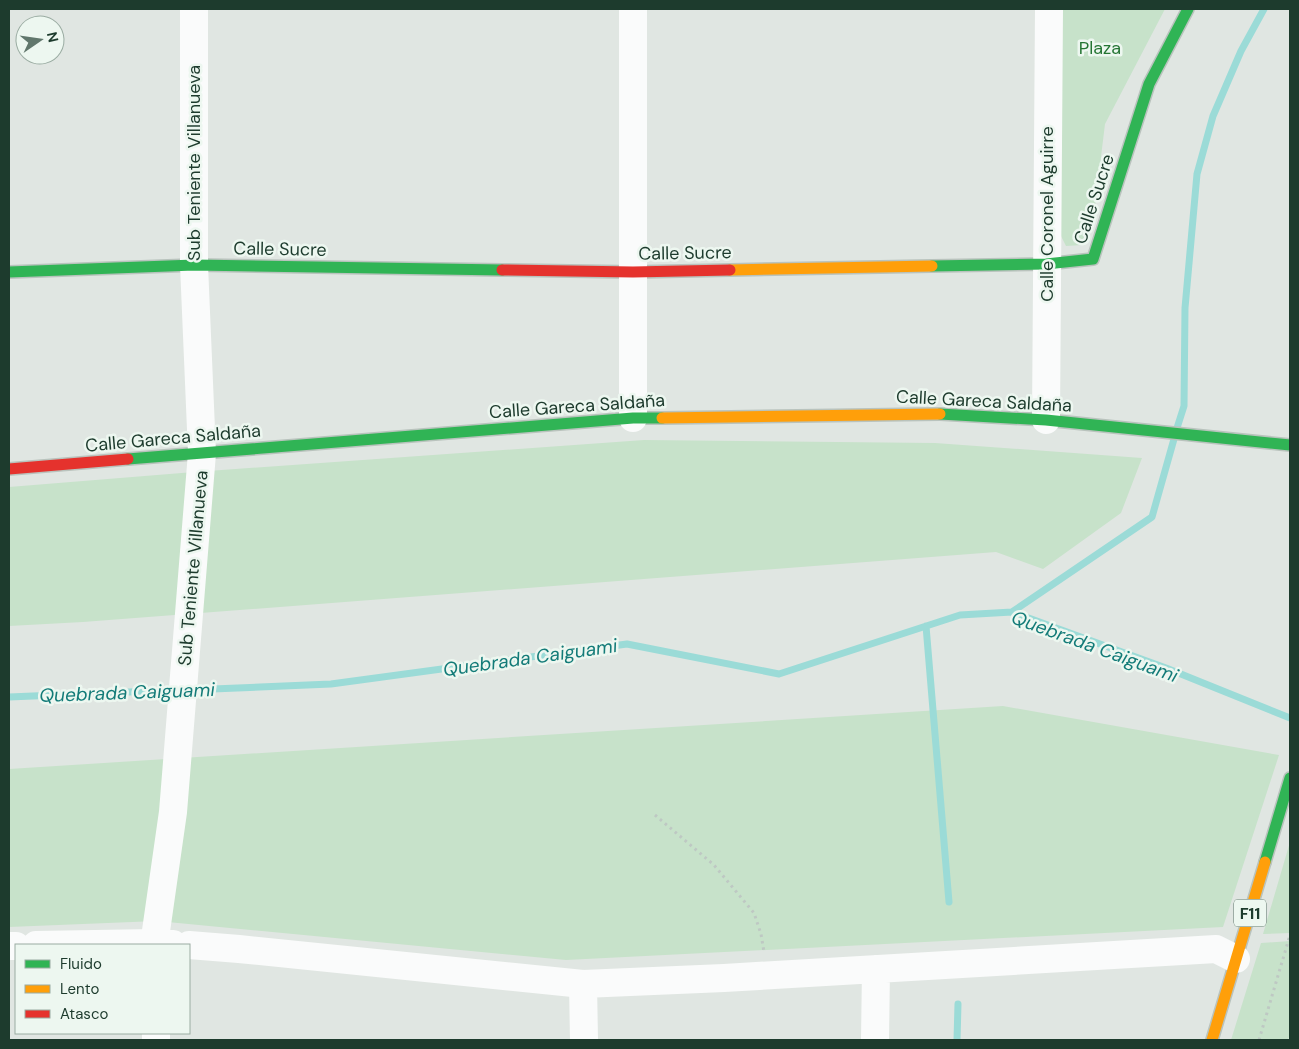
<svg xmlns="http://www.w3.org/2000/svg" width="1299" height="1049" viewBox="0 0 1299 1049" font-family="'DM Sans',sans-serif">
<style>
.green{fill:#c7e2ca}
.lines{fill:none;stroke-linecap:round;stroke-linejoin:round}
.stream{stroke:#9bdbd7;stroke-width:7}
.fast-casing{stroke:#b9c3bd;stroke-width:14}
.slow-casing{stroke:#b9c3bd;stroke-width:14}
.jam-casing{stroke:#b9c3bd;stroke-width:14}
.path{stroke:#bec8c3;stroke-width:3;stroke-dasharray:2.5 4;stroke-linecap:butt}
.street{stroke:#fafbfb;stroke-width:28}
.fast{stroke:#30b455;stroke-width:11}
.slow{stroke:#ff9f0a;stroke-width:11}
.jam{stroke:#e5322d;stroke-width:11}
.labels{text-anchor:middle;stroke-width:5;stroke-linejoin:round;paint-order:stroke}
.shield{fill:#edf7f0;stroke:#5b7368;stroke-width:1}
.shield-label{font-size:16px;font-weight:bold;fill:#1d3b2d}
.park-label{font-size:18px;fill:#247533;stroke:#edf7f0}
.street-label{font-size:18px;fill:#1d3b2d;stroke:#edf7f0}
.water-label{font-size:19px;font-style:italic;fill:#137b78;stroke:#edf7f0}
</style>
<rect width="100%" height="100%" fill="#e0e6e2"/>
<path class="green" d="M1060,9H1165L1105,124L1095,206L1082,245L1066,246L1061,236Z
M644,440L935,443L1142,458L1121,513L1043,569L996,552L83,622L9,626V487L194,472Z
M1003,706L1279,755L1223,927L566,960L157,921L9,927V769Z
M1290,842V933L1263,934Z
M1290,941V1034L1288,1040H1231L1261,943Z"/>
<g class="lines">
<path class="stream" d="M1177,428L1184,406L1185,308L1197,174L1213,116L1241,51L1264,9
M1012,612L1152,517L1174,439
M926,626L949,902
M188,690L331,684L627,644L779,674L960,615L1012,612L1166,668L1290,718
M9,697L177,690
M957,1040L958,1004"/>
<defs>
<path id="fast" d="M932,266L1046,264L1093,259L1149,84L1188,9
M9,272L194,265L502,270
M940,414L1046,420L1290,445
M128,459L633,418H662
M1265,862L1290,778"/>
<path id="slow" d="M730,270L932,266
M662,418L940,414
M1212,1040L1265,862"/>
<path id="jam" d="M502,270L633,272L730,270
M9,469L128,459"/>
</defs>
<use href="#fast" class="fast-casing"/>
<use href="#slow" class="slow-casing"/>
<use href="#jam" class="jam-casing"/>
<path class="path" d="M655,815L714,865L754,913L761,934L764,952
M1259,1040L1290,935"/>
<path class="street" d="M633,9V418
M1046,420L1049,9
M36,945L154,943L173,944
M154,945L173,812L202,453L194,265V9
M189,945L239,949L583,984L724,978L1216,949L1236,959
M9,946H16
M583,984L584,1040
M156,1033V1040
M875,1040L876,969"/>
<use href="#fast" class="fast"/>
<use href="#slow" class="slow"/>
<use href="#jam" class="jam"/>
</g>
<g class="labels">
<rect class="shield" x="1234" y="899.5" width="32" height="27" rx="4"/>
<g class="shield-label">
<text x="1250" y="919">F11</text>
</g>
<g class="park-label">
<text x="1100" y="54">Plaza</text>
</g>
<g class="street-label">
<text transform="translate(194 163) rotate(-90)" y="6">Sub Teniente Villanueva</text>
<text transform="translate(1094 199) rotate(-72)" y="6">Calle Sucre</text>
<text transform="translate(1047 214) rotate(-90)" y="6">Calle Coronel Aguirre</text>
<text transform="translate(280 249) rotate(1)" y="6">Calle Sucre</text>
<text transform="translate(685 253) rotate(-1)" y="6">Calle Sucre</text>
<text transform="translate(984 401) rotate(3)" y="6">Calle Gareca Saldaña</text>
<text transform="translate(577 406) rotate(-4)" y="6">Calle Gareca Saldaña</text>
<text transform="translate(173 438) rotate(-5)" y="6">Calle Gareca Saldaña</text>
<text transform="translate(193 568) rotate(-85)" y="6">Sub Teniente Villanueva</text>
</g>
<g class="water-label">
<text transform="translate(1095 646) rotate(20)" y="7">Quebrada Caiguami</text>
<text transform="translate(530 657) rotate(-8)" y="7">Quebrada Caiguami</text>
<text transform="translate(127 692) rotate(-2)" y="7">Quebrada Caiguami</text>
</g>
</g>
<rect width="1299" height="1049" fill="none" stroke="#1d3b2d" stroke-width="20"/>
<rect x="15" y="944" width="175" height="90" fill="#edf7f0" stroke="#9aaca2"/>
<rect x="25" y="960" width="25" height="8" fill="#30b455" stroke="#9aaca2"/>
<text x="60" y="969" font-size="15" fill="#1d3b2d">Fluido</text>
<rect x="25" y="985" width="25" height="8" fill="#ff9f0a" stroke="#9aaca2"/>
<text x="60" y="994" font-size="15" fill="#1d3b2d">Lento</text>
<rect x="25" y="1010" width="25" height="8" fill="#e5322d" stroke="#9aaca2"/>
<text x="60" y="1019" font-size="15" fill="#1d3b2d">Atasco</text>
<g transform="translate(40 40) rotate(77)"><circle r="24" fill="#edf7f0" stroke="#9aaca2"/>
<path d="M0-4L9 19L0 12L-9 19Z" fill="#61776c"/>
<text y="-8" font-size="14" font-weight="bold" text-anchor="middle" fill="#1d3b2d">N</text>
</g>
</svg>
